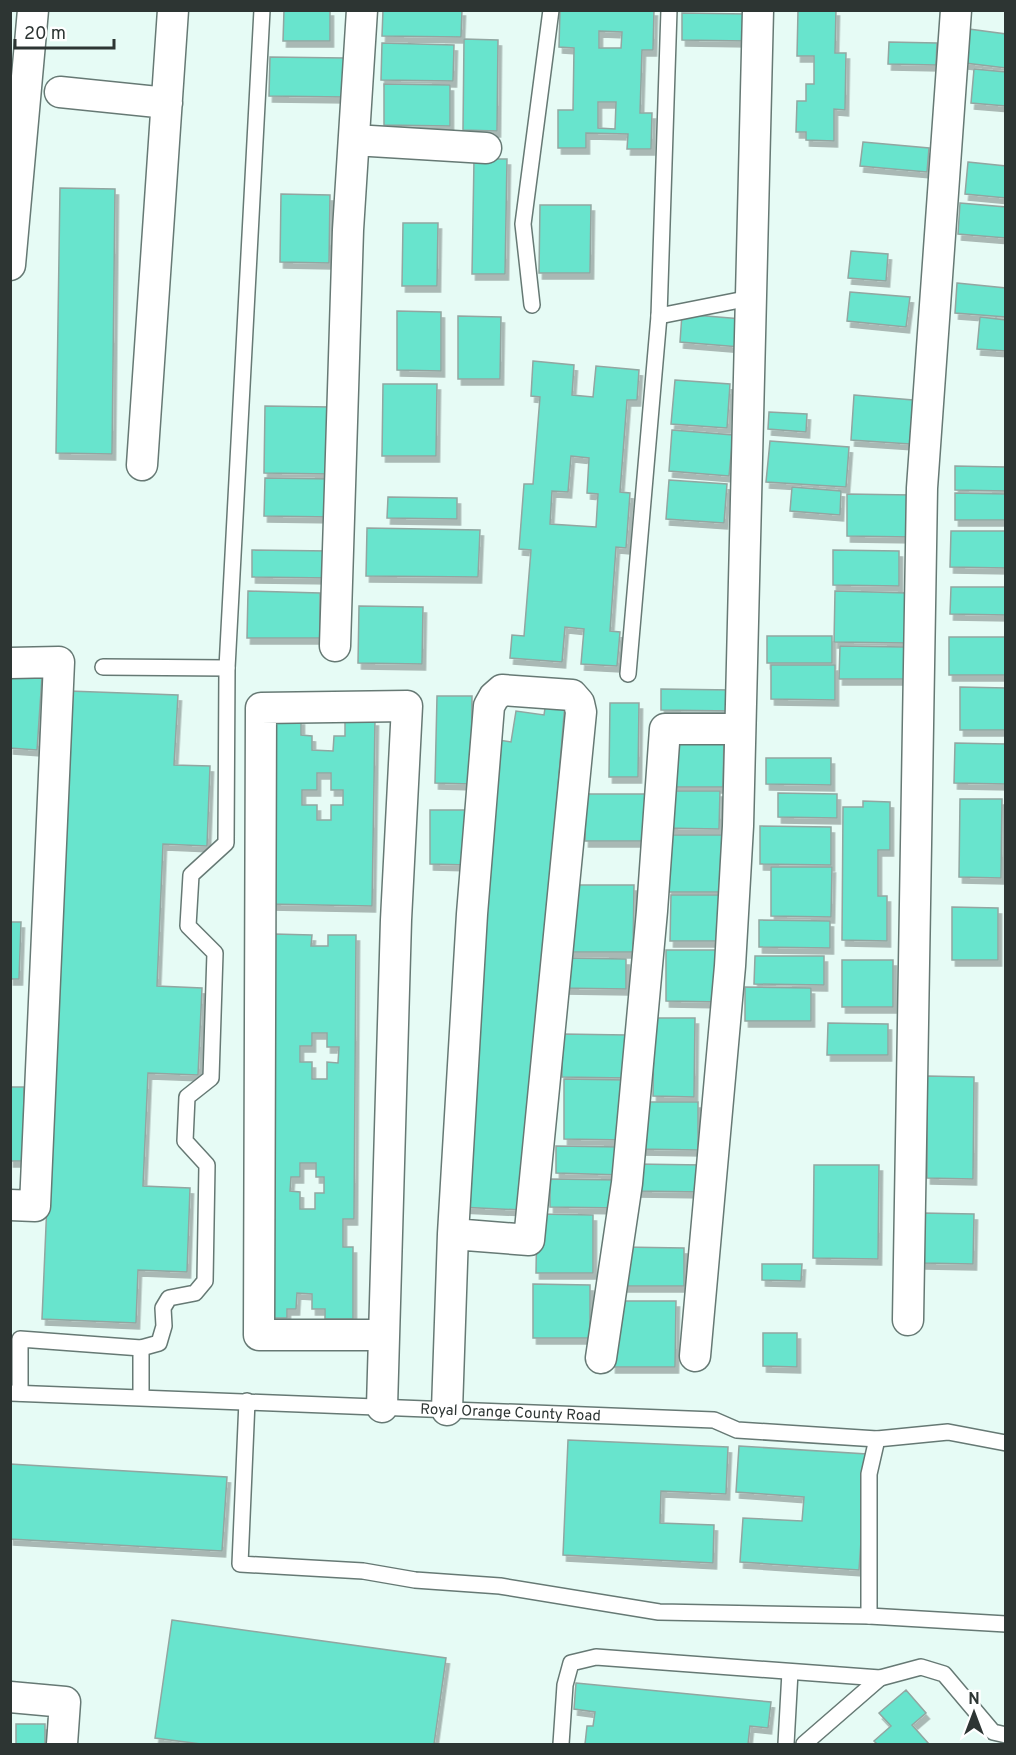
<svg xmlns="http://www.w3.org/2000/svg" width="1016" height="1755" viewBox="0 0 1016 1755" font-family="Overpass,sans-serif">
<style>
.building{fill:#67e4cd;stroke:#92a6a1;stroke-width:1.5;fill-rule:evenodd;filter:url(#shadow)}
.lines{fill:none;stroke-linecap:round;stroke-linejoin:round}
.lane-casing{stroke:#667974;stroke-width:18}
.street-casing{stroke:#667974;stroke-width:33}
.lane{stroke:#fff;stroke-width:15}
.street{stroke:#fff;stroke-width:30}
.labels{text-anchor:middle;stroke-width:6;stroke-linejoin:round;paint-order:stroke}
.street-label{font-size:15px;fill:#2d3533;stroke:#fff}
</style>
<defs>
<filter id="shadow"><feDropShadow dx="3.5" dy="6" stdDeviation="0" flood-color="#0004"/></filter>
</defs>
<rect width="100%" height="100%" fill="#e6fbf5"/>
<path class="building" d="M284,10H330V41H283Z
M383,10H462L461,37L382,36Z
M560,10H654L653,50H642L640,113H652L651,149H627L628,134L586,133V148H558V110H573L574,48L559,47ZM599,31L622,32L621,48H599ZM598,102H616L615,129L598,128Z
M798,10H836L835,53H846L845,110L834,109V141L806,140V132H796L797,101H806V84H814V56H797Z
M682,13L747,14L746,41L682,40Z
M969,29L1006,34V68L965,63Z
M464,39L498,40L497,131L463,130Z
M889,42L937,43L936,65L888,64Z
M382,43L454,45L453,81L381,80Z
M270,57L345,58L344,97L269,96Z
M974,69L1006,72V106L971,103Z
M384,84L450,85V126L384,125Z
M863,142L929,148L927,172L860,166Z
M474,159H507L505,274H472Z
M968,162L1006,166V198L965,194Z
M60,188L115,189L112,454L56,453Z
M281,194L330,195L329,263L280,262Z
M960,203L1006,207V238L958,234Z
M540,205H591L590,273H539Z
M403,223H438L437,286H402Z
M851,251L888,254L886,281L848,278Z
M957,283L1006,288V317L955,313Z
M850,292L910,297L906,327L847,321Z
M397,311L441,312V371L397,370Z
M682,314L742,319L740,347L680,342Z
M458,316L501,317L500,379H458Z
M980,317L1006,320V351L977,349Z
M533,361L574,365L572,395L593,397L596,366L639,370L637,400H627L620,492L630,493L626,548L616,547L610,631L620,632L617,666L581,664L584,629L565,627L562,662L510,658L512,635L524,636L531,550L519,549L524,484H533L540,397L531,396ZM571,456L589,458L587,493L598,494L596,527L550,524L552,491L568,492Z
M675,380L730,384L727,428L671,424Z
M383,384H437L436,456H382Z
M854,395L913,400L910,444L851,440Z
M265,406L331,407L330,474L264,473Z
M769,412L807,414L806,432L768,429Z
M672,430L733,435L729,476L669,471Z
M770,441L849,447L846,487L766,482Z
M955,466L1006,467V491L955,490Z
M265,478L333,479V517L264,516Z
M669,480L727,484L724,523L666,519Z
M792,487L841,491L840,515L790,511Z
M955,493L1006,494V520H955Z
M847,494L912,495V537L847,536Z
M388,497L457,498V519L387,518Z
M367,528L480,530L478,577L366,576Z
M951,531H1006V568L950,567Z
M252,550L330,551V578L252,577Z
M833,550L899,551V586L833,585Z
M951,587H1006V615L950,614Z
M248,591L320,593V638H247Z
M835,591L907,593V643L834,642Z
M359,606L423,607L422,664L358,663Z
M767,636H832V663H767Z
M949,637H1006V675H949Z
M840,646L904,647V679H839Z
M771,665H835V700L771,699Z
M10,675L42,677L37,750L10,748Z
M960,687L1006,688V730H960Z
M661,689L733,690V711L661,710Z
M69,691L178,695L174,765L210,766L207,846L163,844L157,986L202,988L198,1075L148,1073L143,1186L190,1188L187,1272L138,1270L136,1323L42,1319Z
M437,696H472L471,784L435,783Z
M546,701L565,703L523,1210L459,1207L492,739L511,742L516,711L544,715Z
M610,703H639L638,777H609Z
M270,719H301V735L312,736V750L333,751L334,736H345V720H375L372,906L267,904ZM317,773H331V790H343V805H331V820H317V805H302V790H317Z
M669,737H724L723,787H669Z
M955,743L1006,744V784L954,783Z
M766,758H831V785L766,784Z
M664,791H720L719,829L663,828Z
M778,793L837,794V818L778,817Z
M586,794H652V841H585Z
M960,799H1002L1001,878L959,877Z
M863,801L890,802V850H878V896H887V941L842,940L843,807H863Z
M430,810H469L468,865L430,864Z
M760,826L831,827V865L760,864Z
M669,835H725L724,892H668Z
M771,867H832L831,917L771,916Z
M568,885H634L633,952H568Z
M671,895H725V941H670Z
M952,907L998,908V960H952Z
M759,920L830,921V948L759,947Z
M10,922H21L19,979H10Z
M274,934L312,935L311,946H328V935H356L354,1219H343V1247H353V1319H325V1309H312V1294L297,1293L296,1309H287V1318H261ZM312,1033H327V1047H339L338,1063L327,1062V1079H312V1062H300V1046H312ZM300,1163H316V1177H324V1193H315V1209H300V1192L290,1191L291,1177H300Z
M666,950H721V1002L666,1001Z
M755,956H824V985L754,984Z
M562,958L626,959V989L561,988Z
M842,960H893V1007H842Z
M745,987L811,988V1021H745Z
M654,1018H695L694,1097L653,1096Z
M828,1023L888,1024V1055H827Z
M562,1034L627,1035V1078L562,1077Z
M927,1076L974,1077L973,1179L927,1178Z
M564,1079L627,1080L626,1140L564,1139Z
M10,1087H24L23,1161H10Z
M639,1102H698V1150L638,1149Z
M556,1146L622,1147V1175L556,1173Z
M635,1164L703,1165L702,1192L634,1191Z
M814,1165H879L878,1259L813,1258Z
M550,1179L620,1180V1208L550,1207Z
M922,1213L974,1214L973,1264L922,1263Z
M537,1214L593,1215V1273H536Z
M622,1247L684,1248V1286H622Z
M762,1264H802L801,1281L762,1280Z
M533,1284L590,1285V1338H533Z
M613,1301H676L675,1367H612Z
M763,1333H797V1367L763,1366Z
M568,1440L728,1447L726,1494L661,1491L660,1523L714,1525L713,1563L563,1555Z
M739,1446L867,1454L859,1570L740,1562L743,1518L802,1521L804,1497L736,1492Z
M10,1464L227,1477L222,1551L10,1539Z
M172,1620L446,1658L434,1744H201L155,1738Z
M576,1683L771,1702L768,1728L750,1726L748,1744H585L587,1726H593L595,1712L574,1709Z
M906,1690L926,1713L912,1725L929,1744H877L874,1741L891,1726L879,1713Z
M16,1724H45V1744H16Z"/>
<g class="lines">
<defs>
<g id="lane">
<path d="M669,10L659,316L750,298"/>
<path d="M532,305L523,224L551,10"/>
<path d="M103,667L227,668"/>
<path d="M628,674L659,316"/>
<path id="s1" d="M10,1393L714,1420L737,1430L877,1439L948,1432L1006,1443"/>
<path d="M20,1393V1339L141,1348L159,1343L164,1326L163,1308L169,1298L195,1293L205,1281L207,1165L185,1141L187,1097L211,1078L215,953L188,926L191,875L226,843L227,668L262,10"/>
<path d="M141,1397V1348"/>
<path d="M247,1401L240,1564L363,1571L415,1580L500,1586L659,1612L869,1616L1006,1624"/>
<path d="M869,1616V1474L877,1439"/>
<path d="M561,1744L565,1685L571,1663L596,1657L880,1678L921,1667L944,1674L993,1732L1006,1735"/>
<path d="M786,1744L790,1672"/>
<path d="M804,1744L880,1678"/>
</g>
<path id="street" d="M60,92L167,103
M354,140L486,148
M10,265L33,10
M142,465L173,10
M335,646L348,230L362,10
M10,663L59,662L35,1206L10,1205
M908,1320L922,488L956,10
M695,1356L730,966L738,826L758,10
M601,1358L627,1183L652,911L665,729H739
M382,1407L396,920L407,706L261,708L259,1335H384
M447,1410L453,1234L529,1240L581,712L579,703L572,695L502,690L494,697L489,706L472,914L453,1234
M10,1697L65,1702L62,1744"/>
</defs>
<use href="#lane" class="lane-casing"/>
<use href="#street" class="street-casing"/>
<use href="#lane" class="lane"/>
<use href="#street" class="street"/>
</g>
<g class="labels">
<g class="street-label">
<text dy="5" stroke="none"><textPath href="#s1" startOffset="501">Royal Orange County Road</textPath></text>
</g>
</g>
<rect width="1016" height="1755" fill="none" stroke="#2d3533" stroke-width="24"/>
<g transform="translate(974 1713)" stroke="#ffffff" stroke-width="4.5" paint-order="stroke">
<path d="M0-4.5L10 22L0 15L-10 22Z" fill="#2d3533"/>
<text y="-9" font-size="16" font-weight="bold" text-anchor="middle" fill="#2d3533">N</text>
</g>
<path d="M15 39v9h99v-9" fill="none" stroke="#2d3533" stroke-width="3"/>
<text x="24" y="39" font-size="18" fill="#2d3533" stroke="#ffffff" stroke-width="4.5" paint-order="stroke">20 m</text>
</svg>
